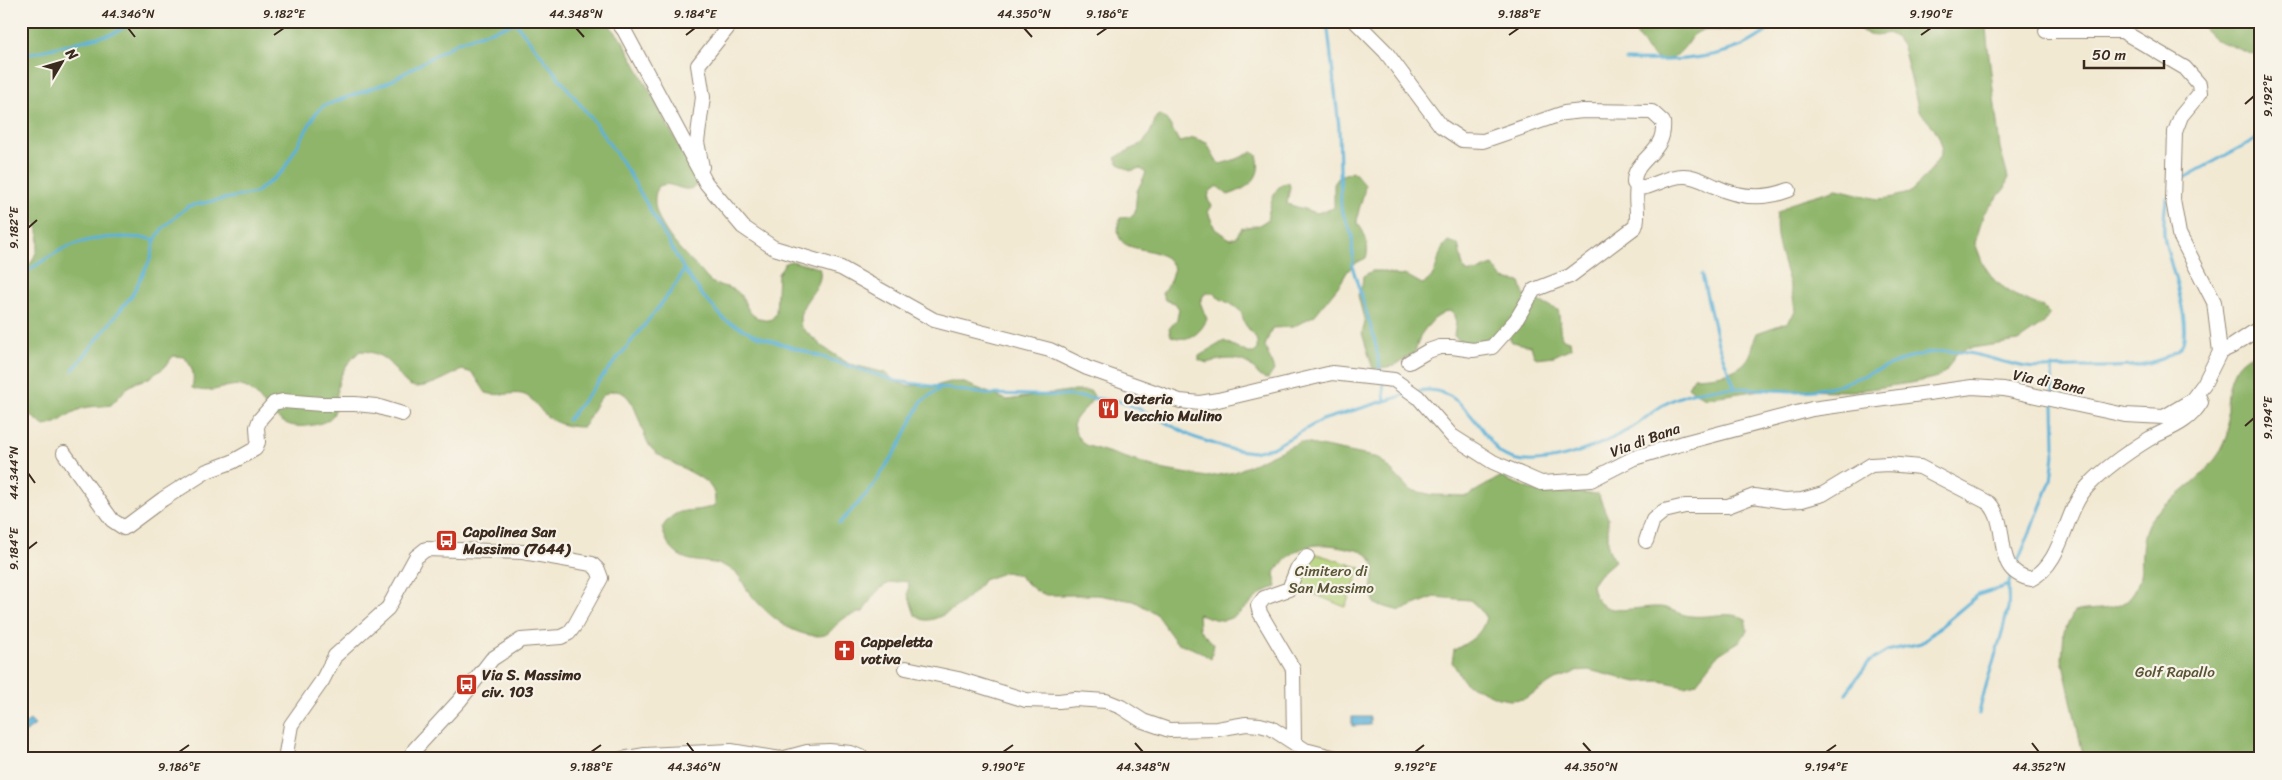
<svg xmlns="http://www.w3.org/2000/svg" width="2282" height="780" viewBox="0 0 2282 780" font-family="Sriracha,sans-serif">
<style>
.green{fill:#b4d37a;stroke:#787e4c}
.forest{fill:#8fb56a;stroke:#657044}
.water{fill:#5db3d9;stroke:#4c6e7c}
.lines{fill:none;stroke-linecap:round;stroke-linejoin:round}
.stream{stroke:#5db3d9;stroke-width:3}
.minor-casing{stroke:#968a78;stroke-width:16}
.minor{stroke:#fff;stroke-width:14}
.ticks{fill:none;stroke:#3b2a1e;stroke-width:2}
.labels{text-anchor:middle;stroke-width:4.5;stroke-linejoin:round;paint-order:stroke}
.street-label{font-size:15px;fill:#3b2a1e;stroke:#f7f3e8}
.poi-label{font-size:15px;font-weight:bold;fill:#3b2a1e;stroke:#f7f3e8;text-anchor:start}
.park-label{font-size:15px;fill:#595435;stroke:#f7f3e8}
.neatline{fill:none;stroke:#3b2a1e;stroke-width:2}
.ticks-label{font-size:12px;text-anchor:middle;fill:#3b2a1e}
</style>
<rect width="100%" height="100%" fill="#f7f3e8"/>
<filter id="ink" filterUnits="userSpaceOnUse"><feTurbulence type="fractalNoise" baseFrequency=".02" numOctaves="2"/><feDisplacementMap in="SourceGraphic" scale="10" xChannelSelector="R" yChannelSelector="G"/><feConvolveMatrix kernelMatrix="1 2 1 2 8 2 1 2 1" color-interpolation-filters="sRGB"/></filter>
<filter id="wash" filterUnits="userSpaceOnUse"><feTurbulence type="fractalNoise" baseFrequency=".0096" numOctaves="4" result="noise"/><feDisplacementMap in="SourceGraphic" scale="20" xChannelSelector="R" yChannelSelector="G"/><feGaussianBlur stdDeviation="1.12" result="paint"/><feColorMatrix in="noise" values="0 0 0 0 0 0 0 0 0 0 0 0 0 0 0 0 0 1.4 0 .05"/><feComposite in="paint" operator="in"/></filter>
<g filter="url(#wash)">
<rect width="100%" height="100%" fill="#f2e9d3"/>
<path class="green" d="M1314,553L1361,568L1345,607L1297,587L1294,581Z"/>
<path class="forest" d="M21,21H606L623,41L697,180V185C684,197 672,178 658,187C644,215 680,250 698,268C702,272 706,278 711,282C718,286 726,286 733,289C749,297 742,315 764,320C771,321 773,318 776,313L778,274L785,263L791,261L819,268C827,289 794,301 801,327L823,347L849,364L886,373L896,382L907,386L926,385L932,387L950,382H962L1007,400L1068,391H1091L1094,396C1089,408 1077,413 1073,425L1077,436L1085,445L1165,470L1207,477L1235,472L1300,442L1379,458L1410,490L1433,495L1467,496L1500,477L1537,492L1598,494L1608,518V548L1615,561L1599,575L1592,585C1597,622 1633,606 1659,607C1668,607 1676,613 1685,615C1707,620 1725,609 1746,619L1747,631L1740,641L1719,654L1696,683L1685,686L1660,681L1636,682L1589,670L1578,671L1555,680L1524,699L1510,700L1498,698L1465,683L1452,662L1454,650C1470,641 1481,636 1486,618L1479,608L1470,600L1434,597L1400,611L1375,604C1374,600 1372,596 1371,593C1370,581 1379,570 1371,559C1366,551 1356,550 1347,548C1315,541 1294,544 1274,574L1277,587C1252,592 1247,615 1225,620C1218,621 1206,616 1198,614L1199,629L1214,644L1211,659L1199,651L1176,642L1155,613L1134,601L1098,595H1046L1035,590L1018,575L1006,572L983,580C976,594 942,621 926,620C922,620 918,617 915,615L908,594L909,582C882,579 876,591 863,612C855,614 848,615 842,620C829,629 831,639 810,635C786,632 762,609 748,591C744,586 742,579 738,575C713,549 676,579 662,528C678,502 693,516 715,505C715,501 715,496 714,493C708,474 667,465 652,449C639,435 638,390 614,391C597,392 592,416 583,427C571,427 559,425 549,418C539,411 534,397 522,394C511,392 500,397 486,393L473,373L462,370C448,376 433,386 417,387C397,387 396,351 360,351C347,363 338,375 337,393C336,402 337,407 333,415C329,421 320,424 313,425C270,435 266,391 241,386C224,383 214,396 192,388C195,375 193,367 184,357L173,356L165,367L149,378L137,382L127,388L111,405C100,407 87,405 76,411C62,417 61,424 44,426L21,407V274C42,256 47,223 21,207Z
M1629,21H1781L1777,26L1767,30H1703C1689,35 1691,41 1681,51C1657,78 1640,40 1629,21Z
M1853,21H1990L1986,27L1987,39L2000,148L2008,178L2005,188L1984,213L1975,243L1983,264L1995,281L2014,295L2043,307L2050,314L2044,323L2018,341L1965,349L1956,354L1946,371L1938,377L1917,382L1855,391L1760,390L1706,398L1697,394L1688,387L1694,377C1713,376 1740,375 1750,355C1753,349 1753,341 1757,333L1788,322L1795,312C1793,279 1772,248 1777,213L1796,201L1837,189L1878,199L1889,198L1909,193L1927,176L1939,158L1942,147L1939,137L1934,128L1919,111L1903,47L1897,38L1888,33C1874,37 1861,35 1853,21Z
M2196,21H2261V58L2214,39Z
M1159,115C1170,118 1173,134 1180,142L1194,138L1207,143L1215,159L1220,164L1237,159L1252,152L1257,155C1264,178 1247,189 1228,195L1217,186L1209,192L1208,200L1212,206L1208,212L1215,229L1230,239L1236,237L1242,228L1259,225L1267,220C1270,208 1273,182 1289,183L1290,187L1287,204L1317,213L1334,208V184L1340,176L1353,171L1365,185C1364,198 1357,210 1357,223C1365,231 1370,247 1366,258L1354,264L1347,272L1340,284L1315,315L1293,327L1272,328L1265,346L1274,370L1268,379C1259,378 1258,373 1253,368C1241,355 1221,359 1207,363L1199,360V356L1224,341L1248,353H1254L1257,350C1259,334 1250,334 1244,322C1242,318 1243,314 1240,311C1232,302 1221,302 1213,293H1205L1200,302L1207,319C1200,334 1189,343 1171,336L1169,329L1177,319L1179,309L1175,303L1165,300L1162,293L1170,281L1174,268C1171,264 1168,258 1163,256C1143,244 1110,255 1120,218L1130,217L1135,212L1137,191L1146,173L1140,168L1130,171L1119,164L1115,158C1141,142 1146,149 1156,117Z
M1448,241L1458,244L1463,267L1467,272C1475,275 1484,267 1493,265L1503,279L1520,282L1524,295L1558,310C1561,319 1558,331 1563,339L1570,341L1571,348L1554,356L1537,358L1534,356L1531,346L1512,342L1507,333C1489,339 1471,353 1454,336L1456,323L1453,312L1447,311L1434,319L1425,329L1420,336L1415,352L1394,366L1373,369L1362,333L1365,323L1358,295L1362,286L1363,276L1372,271H1382L1399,276L1406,275L1422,284C1441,277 1434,253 1448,241Z
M2261,352V759H2084L2062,659L2064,632L2074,612C2091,607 2114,613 2128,599C2149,579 2136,548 2148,524C2153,514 2163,507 2172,500C2193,483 2220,462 2228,434C2229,428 2227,418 2227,412C2227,386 2231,357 2261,352Z"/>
<path class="water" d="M1352,717H1370V725L1352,726Z
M30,720L35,725L21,736V727Z"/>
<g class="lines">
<path class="stream" d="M514,21L598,127L629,173L685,271L703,296L725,320L757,336L896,381L986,394L1073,396L1118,401L1142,410L1193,437L1230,449L1253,452L1272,448L1322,420L1408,394
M1327,21L1339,127L1341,209L1352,235L1353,269L1374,337L1381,374
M21,56L114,33L137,21
M1626,60C1664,61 1706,61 1742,46C1756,40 1769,30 1782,21
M2178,181L2261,136
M1702,275L1718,344L1735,388
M21,276C58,249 77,237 124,237C135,238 145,237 155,240
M2052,367L2053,395
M73,370L132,295L150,260L155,240L162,229L188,206L255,193L283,171L316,113L323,106L389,82L458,42L515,23
M1383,383L1385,401
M1419,391C1458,383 1478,427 1500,453C1532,475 1598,447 1628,430C1641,423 1651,412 1663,405C1684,393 1706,388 1729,388C1761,387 1793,395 1825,388C1863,381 1897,356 1936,352C1965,348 1993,360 2021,366C2038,370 2056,367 2073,367C2108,366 2147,372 2178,350C2197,336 2169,262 2165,241C2162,228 2165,212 2166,198
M568,420C593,387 620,356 646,323C660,305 674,290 684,270
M839,524L871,489L899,446L921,402L942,387
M2016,566L2051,481L2055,445L2054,404
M1846,693L1869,662L1887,651L1921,643L1978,595L2006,586
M1979,714C1986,678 2001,644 2008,608C2010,594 2005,590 2012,574"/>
</g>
</g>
<g filter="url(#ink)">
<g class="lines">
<defs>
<path id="minor" d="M617,21L624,30L706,183L743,227L774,248L841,268L934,320L1050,350L1087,368L1180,401L1200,403L1218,400L1332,373L1394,380L1418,397L1452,436L1493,462L1541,483L1591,480L1634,458L1687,442L1812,409L1972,387L2004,389L2125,415L2164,417L2191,401L2204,384L2220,352
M1355,21L1385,51L1441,126L1462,140L1483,141L1564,113L1583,111L1652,112L1663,122C1666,155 1633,158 1634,183L1637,187C1651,190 1666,175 1685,176C1695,176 1705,182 1714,186C1739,198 1763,200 1789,190
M2046,31H2122L2185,68L2199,84L2200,93L2181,116L2175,132L2173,200L2179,234L2214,302L2220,352
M702,167L697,142L703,97L698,65L733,21
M2220,352L2231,347L2261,327
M1409,362L1428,351L1440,347H1452L1473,350L1492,347L1516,320L1534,290L1570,276L1635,227C1640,217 1634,200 1637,187
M64,453L112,520L124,528L163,499L207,471L232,462L255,449L258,442L257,427L260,419L274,403L283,401L321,404H355L376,406L402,414
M1646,541L1653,520L1664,511L1685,506H1728L1754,496L1784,501L1802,500L1823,494L1871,465L1888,464L1920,467L1989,503C2012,528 1990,571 2031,579C2065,561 2063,512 2088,486C2105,468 2128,452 2149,439C2169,428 2189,423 2201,402L2197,393
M906,668L958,679L1026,700L1059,701L1075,699L1106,701L1121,707L1143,721L1169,730L1217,729L1246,724L1260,725L1271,728L1305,750L1340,759
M1294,742L1293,669L1260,613L1258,606L1264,598L1289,589L1297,569L1307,557
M285,759L291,725L322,681L335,656L388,608L416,557L426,549L523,552L592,564L598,570L601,578L575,625L569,633L561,637L521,640L492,659L460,700L415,749L409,759
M622,759L645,755L731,751L781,759L807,752L829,751L851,753L865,759"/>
</defs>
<use href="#minor" class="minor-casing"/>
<use href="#minor" class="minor"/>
</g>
</g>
<path class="ticks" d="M128,28L135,37M576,28L584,37M1024,28L1032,37M274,35L284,28M686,35L695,28M1097,35L1107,28M1509,35L1519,28M1921,35L1931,28M2245,104L2254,96M28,228L37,220M2245,426L2254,418M28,473L35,483M28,549L37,542M687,743L694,752M1135,743L1143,752M1583,743L1591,752M2032,743L2039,752M179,752L189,745M591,752L601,745M1003,752L1013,745M1415,752L1424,745M1826,752L1836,745"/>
<defs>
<symbol id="restaurant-square" viewBox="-11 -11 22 22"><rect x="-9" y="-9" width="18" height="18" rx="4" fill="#c8321e" stroke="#f7f3e8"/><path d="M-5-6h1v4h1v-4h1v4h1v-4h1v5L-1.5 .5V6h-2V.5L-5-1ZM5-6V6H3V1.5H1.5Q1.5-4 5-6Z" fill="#fff"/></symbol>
<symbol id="bus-square" viewBox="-11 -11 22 22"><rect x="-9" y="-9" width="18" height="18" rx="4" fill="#c8321e" stroke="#f7f3e8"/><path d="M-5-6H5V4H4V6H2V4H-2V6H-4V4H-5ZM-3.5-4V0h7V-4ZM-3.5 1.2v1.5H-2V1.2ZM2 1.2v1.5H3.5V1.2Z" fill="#fff"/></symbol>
<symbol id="church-square" viewBox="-11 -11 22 22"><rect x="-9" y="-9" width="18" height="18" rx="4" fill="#c8321e" stroke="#f7f3e8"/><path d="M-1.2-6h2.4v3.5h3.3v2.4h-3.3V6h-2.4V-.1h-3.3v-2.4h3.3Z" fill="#fff"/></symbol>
</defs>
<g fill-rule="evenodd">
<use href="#restaurant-square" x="1096" y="396" width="25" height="25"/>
<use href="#bus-square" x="434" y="528" width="25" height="25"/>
<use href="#church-square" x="832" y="638" width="25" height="25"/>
<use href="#bus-square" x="454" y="672" width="25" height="25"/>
</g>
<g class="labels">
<g class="street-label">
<text transform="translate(2049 382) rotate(12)" y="5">Via di Bana</text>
<text transform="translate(1645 440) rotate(-20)" y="5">Via di Bana</text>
</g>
<g class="poi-label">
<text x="1124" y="404">Osteria<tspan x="1124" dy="17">Vecchio Mulino</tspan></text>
<text x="463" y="537">Capolinea San<tspan x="463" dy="17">Massimo (7644)</tspan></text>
<text x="861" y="647">Cappeletta<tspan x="861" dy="17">votiva</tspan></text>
<text x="482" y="680">Via S. Massimo<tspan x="482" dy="17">civ. 103</tspan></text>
</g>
<g class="park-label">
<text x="1331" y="576">Cimitero di<tspan x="1331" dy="17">San Massimo</tspan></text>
<text x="2175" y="677">Golf Rapallo</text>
</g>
</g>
<rect width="2282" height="780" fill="none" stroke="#f7f3e8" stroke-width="55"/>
<g transform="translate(62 62) rotate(52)" stroke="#f7f3e8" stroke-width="4" paint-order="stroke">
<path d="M0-4L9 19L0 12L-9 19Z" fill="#3b2a1e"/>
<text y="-8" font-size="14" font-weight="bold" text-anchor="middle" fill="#3b2a1e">N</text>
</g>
<path d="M2084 60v8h80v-8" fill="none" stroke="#3b2a1e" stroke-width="2.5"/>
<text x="2092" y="60" font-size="15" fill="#3b2a1e" stroke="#f7f3e8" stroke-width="4" paint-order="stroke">50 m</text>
<rect x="28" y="28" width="2226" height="724" class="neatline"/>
<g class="ticks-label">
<text x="128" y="18">44.346°N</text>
<text x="284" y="18">9.182°E</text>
<text x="576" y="18">44.348°N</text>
<text x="695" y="18">9.184°E</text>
<text x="1024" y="18">44.350°N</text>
<text x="1107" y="18">9.186°E</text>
<text x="1519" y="18">9.188°E</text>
<text x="1931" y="18">9.190°E</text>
<text transform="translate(2268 96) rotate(-90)" y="4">9.192°E</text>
<text transform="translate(14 228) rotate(-90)" y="4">9.182°E</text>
<text transform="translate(2268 418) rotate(-90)" y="4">9.194°E</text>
<text transform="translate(14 473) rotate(-90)" y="4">44.344°N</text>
<text transform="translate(14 549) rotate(-90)" y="4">9.184°E</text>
<text x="179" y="771">9.186°E</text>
<text x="591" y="771">9.188°E</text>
<text x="694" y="771">44.346°N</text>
<text x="1003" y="771">9.190°E</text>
<text x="1143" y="771">44.348°N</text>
<text x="1415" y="771">9.192°E</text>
<text x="1591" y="771">44.350°N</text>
<text x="1826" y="771">9.194°E</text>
<text x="2039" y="771">44.352°N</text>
</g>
</svg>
